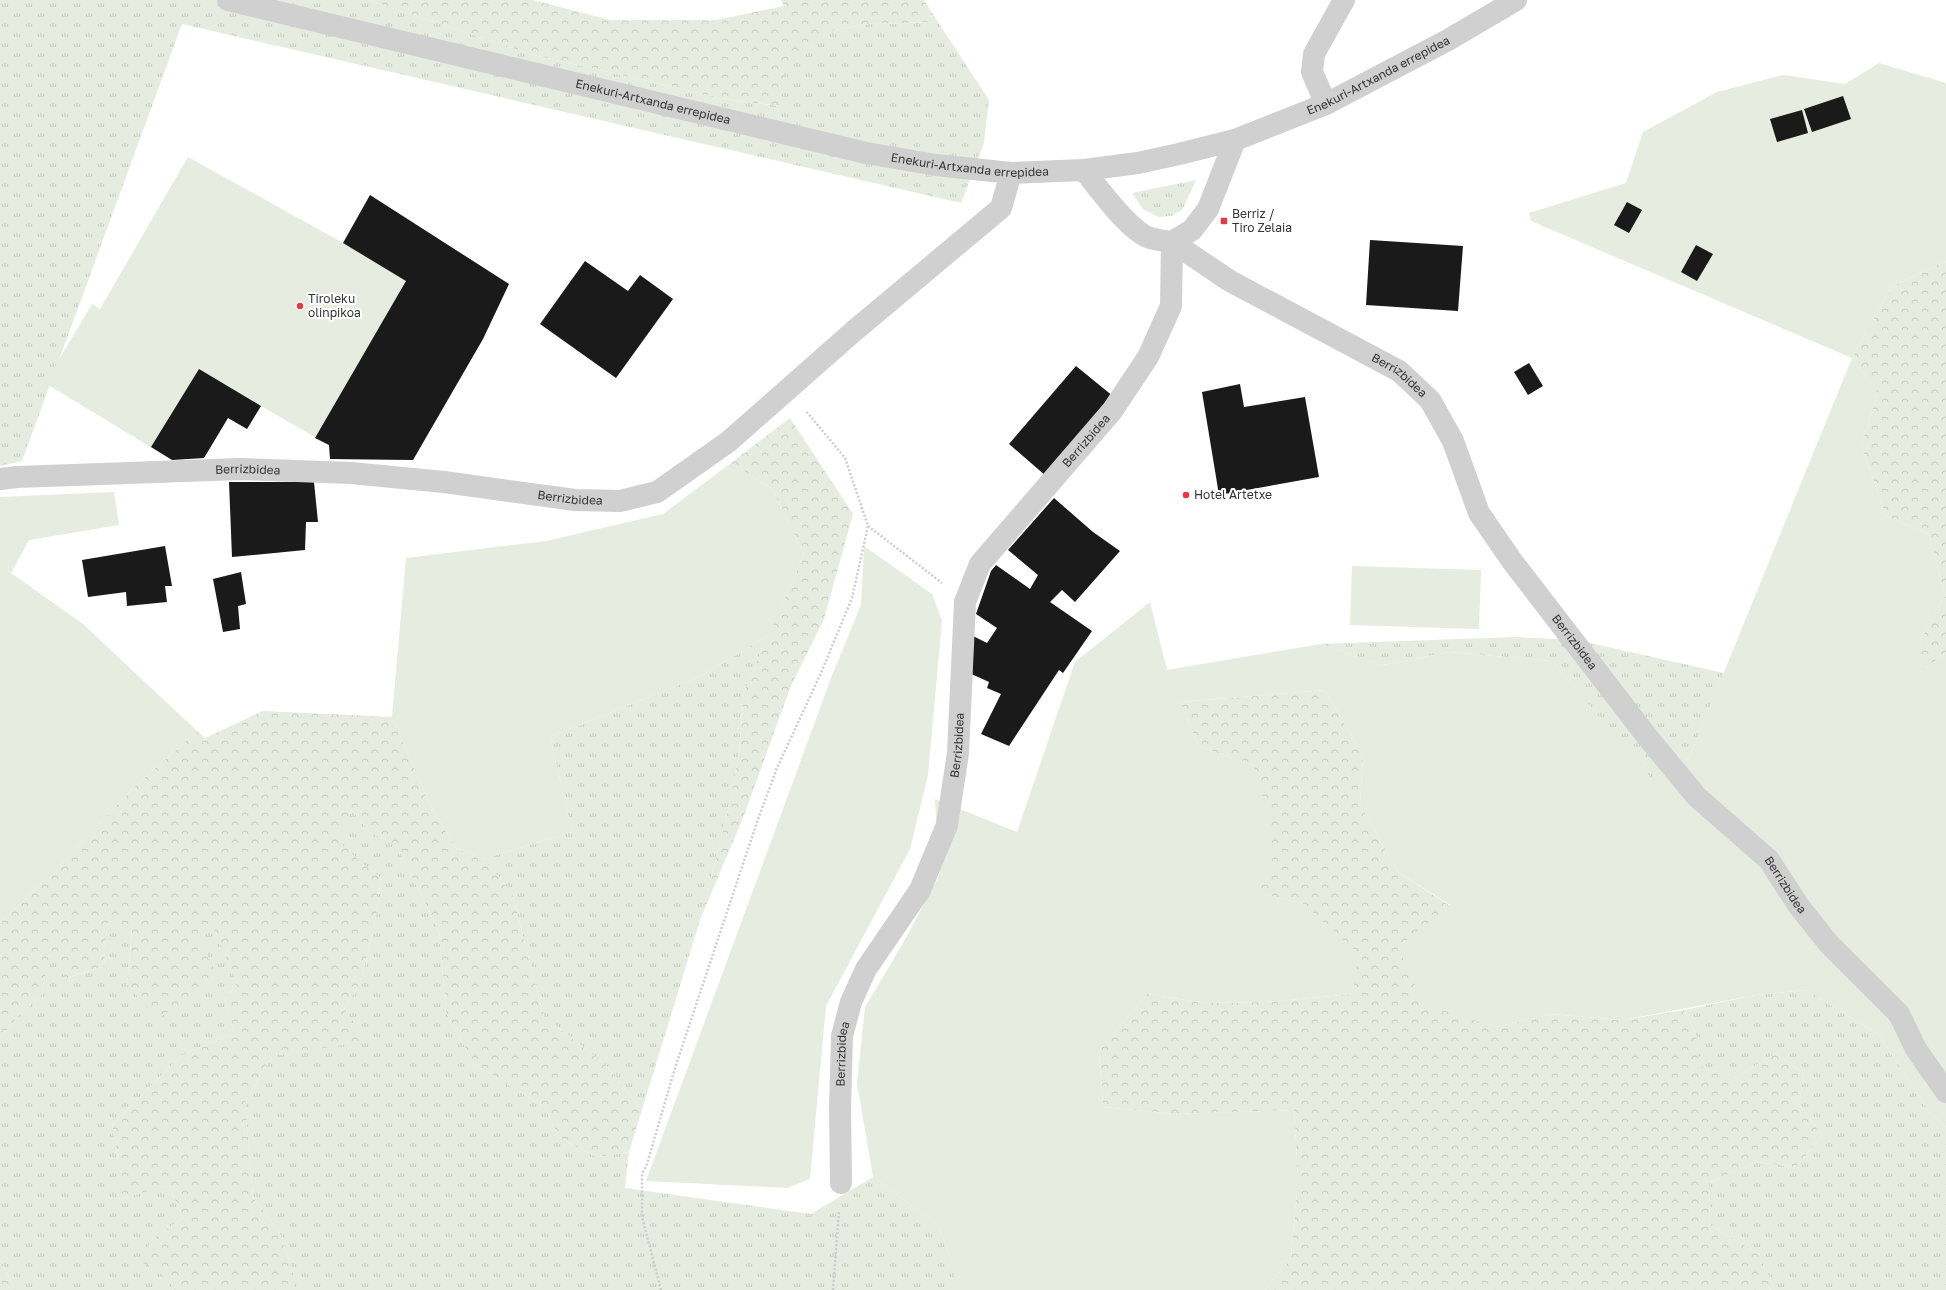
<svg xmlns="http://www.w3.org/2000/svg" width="1946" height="1290" viewBox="0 0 1946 1290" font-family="'Golos Text',sans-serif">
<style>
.grass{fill:url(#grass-tufts)}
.forest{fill:url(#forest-crowns)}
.green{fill:#e6ecdf}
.building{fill:#1a1a1a}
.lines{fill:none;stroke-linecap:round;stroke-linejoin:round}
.path{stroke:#cdcdcd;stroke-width:2.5;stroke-dasharray:2 2;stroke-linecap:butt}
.minor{stroke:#d0d0d0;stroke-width:22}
.poi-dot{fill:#e63946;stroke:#fff;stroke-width:1.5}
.labels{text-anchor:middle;stroke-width:4;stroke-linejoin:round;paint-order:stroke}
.street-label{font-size:12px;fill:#333;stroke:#fff}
.poi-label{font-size:12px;fill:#333;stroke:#fff;text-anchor:start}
</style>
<defs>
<pattern id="grass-tufts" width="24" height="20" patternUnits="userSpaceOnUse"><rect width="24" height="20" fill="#e6ecdf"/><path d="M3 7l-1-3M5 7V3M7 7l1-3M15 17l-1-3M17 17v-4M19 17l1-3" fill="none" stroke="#c6cbc0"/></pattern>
<pattern id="forest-crowns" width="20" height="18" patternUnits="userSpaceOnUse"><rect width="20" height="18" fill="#e6ecdf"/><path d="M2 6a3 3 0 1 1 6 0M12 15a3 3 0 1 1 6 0" fill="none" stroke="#c6cbc0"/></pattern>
</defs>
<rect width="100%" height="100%" fill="#fff"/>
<path class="grass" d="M0,0H368L534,55L730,100L780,106L784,65L834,30L869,24L938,22L989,100L984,143L961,203L182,24L22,461L0,466Z
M1196,180L1182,210L1171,216L1159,217L1144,210L1132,193Z
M769,635L744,692L739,754L726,819L700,920L642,1110L603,1062L544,1017L512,893L483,859L572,832L550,737L699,677Z
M1515,637L1577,640L1724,673L1689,758L1651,779L1552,661L1449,652L1383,665L1321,644Z
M352,810L369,832L396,844L439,931L446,1012L474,1064L545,1107L559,1138L597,1157L629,1152L625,1188L811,1214L873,1177L938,1225L954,1267V1290H294V1276L279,1231L253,1198L245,1102L272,1056L315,1048L344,1009L361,981L377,911L381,878L359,861L337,840Z
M210,918L237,983L225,999L234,1033L181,1056L112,1125L118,1159V1199L169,1186L183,1218L150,1241L172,1281L173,1290H15L0,1259V1038L19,1015L41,995L50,953L68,978L104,966L107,923L132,929L127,985L201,943Z
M1807,990L1879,1035L1930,1113L1946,1127V1290H1770L1773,1286L1759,1254L1710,1225L1709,1183L1756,1162L1796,1167L1822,1136L1799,1104L1804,1074L1776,1053L1736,1078L1698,1066L1696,1034L1684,1010L1756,995Z"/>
<path class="forest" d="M368,0H533L610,20H716L784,6L781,0H924L938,22L869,24L834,30L785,65L781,106L730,100L534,55Z
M1946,261V653L1916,675L1922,637L1945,596L1929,534L1886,516L1861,445L1878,393L1852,358L1891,287Z
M790,418L853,514L824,619L790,688L745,813L700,920L726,819L739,754L744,692L804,554L772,489L731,463Z
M1325,690L1363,755L1360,804L1398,872L1450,906L1399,947L1496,1027L1551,1014L1623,1020L1684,1010L1696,1034L1699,1066L1736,1078L1776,1053L1804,1074L1799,1104L1822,1136L1796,1167L1756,1162L1709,1183L1710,1225L1759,1254L1773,1286L1770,1290H1265L1291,1258L1298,1178L1294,1110L1174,1114L1103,1107L1099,1051L1147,994L1206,1003L1267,1002L1353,994L1304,904L1258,893L1273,856L1254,765L1199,747L1180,702Z
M263,711L392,717L428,801L456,848L483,859L512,893L544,1017L603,1062L642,1110L629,1152L597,1157L559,1138L545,1107L474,1064L446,1012L439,931L396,844L369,832L352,810L338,840L359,861L381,878L377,911L361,981L344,1009L368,1041L272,1056L245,1102L253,1198L279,1231L294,1276V1290H173L172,1281L143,1263L150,1241L183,1218L169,1186L118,1199V1159L112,1125L181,1056L234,1033L225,999L237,983L210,919L201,943L217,975L190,997L158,1019L127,985L132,930L107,923L104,966L67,978L50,954L41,995L19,1015L0,1038V923L63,862L133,788L197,731L205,738Z
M0,1259L15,1290H0Z"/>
<path class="green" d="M1879,63L1946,83V261L1891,287L1852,358L1878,393L1861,445L1886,516L1929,534L1945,596L1922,637L1917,674L1946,653V1127L1930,1113L1879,1035L1807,990L1756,995L1623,1020L1551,1014L1496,1027L1423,1004L1398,947L1450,905L1398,872L1360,804L1363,755L1325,690L1180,702L1199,747L1254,765L1268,812L1273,856L1259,893L1304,904L1358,953L1353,994L1267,1002L1206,1003L1147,994L1099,1051L1103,1107L1174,1114L1294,1110L1298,1178L1291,1258L1265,1290H954V1267L938,1225L873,1177L857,1083L865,1007L902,945L939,876L935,799L1017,832L1075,662L1150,602L1167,670L1321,644L1383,665L1449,652L1552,661L1651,778L1689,758L1852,358L1531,221L1529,213L1626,183L1643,132L1717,92L1783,75L1845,84Z
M188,157L343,243L370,195L509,284L483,339L413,460L330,459L329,445L261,406L247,429L228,418L204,458L172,460L45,383L92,304L100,309Z
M731,463L772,489L804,554L769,635L699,677L550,737L572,832L483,859L456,848L428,801L392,717L406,558L546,541L663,514Z
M114,492L119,525L29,540L11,573L83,624L197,731L133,788L63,862L0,923V497Z
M864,546L932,594L942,620L928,775L910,849L826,1006L810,1179L787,1188L646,1181L833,673L861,605Z
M1352,566L1481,570L1479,629L1350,625Z"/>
<path class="building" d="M1843,96L1851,119L1812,132L1804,109Z
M1802,110L1808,133L1777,142L1770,119Z
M370,195L509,284L483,339L413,460L330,459L329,445L315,438L406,281L343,243Z
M1627,202L1642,210L1629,233L1614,225Z
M1370,240L1463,246L1458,311L1366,305Z
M1696,245L1713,254L1697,281L1681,272Z
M585,261L628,291L640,275L673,299L616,378L540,324Z
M1529,363L1543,386L1528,395L1514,372Z
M1076,366L1114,397L1046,476L1009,444Z
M199,369L261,406L247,429L228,418L204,458L172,460L151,447Z
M1240,384L1244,407L1305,397L1319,477L1219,495L1202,392Z
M229,482H314L318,522H306L305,550L232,557Z
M1054,498L1093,532L1120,551L1075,602L1062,590L1050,602L1092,631L1063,673L1059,670L1009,746L981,734L1001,694L987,688L989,682L967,672L971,635L987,643L997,628L976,614L991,571L996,565L1030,589L1038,575L1008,550Z
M165,546L172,586H165L167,602L127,606L126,592L88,597L82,560Z
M241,572L246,604L238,606L240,629L223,632L213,579Z"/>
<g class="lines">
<path class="path" d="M868,526L942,583
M661,1290L642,1217V1174L647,1164L675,1068L757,822L777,768L821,673L852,598L868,526L845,458L806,411
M833,1290L839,1211"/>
<g class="minor">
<path id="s1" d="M228,0L866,153L936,165L1011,173L1084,170L1138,163L1179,154L1235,140L1326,104L1448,40L1516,0"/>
<path d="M1326,104L1312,72L1314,54L1344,0"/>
<path d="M1084,170C1098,188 1129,231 1150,238C1157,240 1165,241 1172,242L1192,230L1208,209L1235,140"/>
<path id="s2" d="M1172,242L1230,281L1399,371L1430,400L1453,441L1479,513L1512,561L1649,739L1697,797L1769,860L1798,905L1829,944L1899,1014L1916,1049L1946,1092"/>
<path id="s3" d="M0,479L17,477L240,469L351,473L444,482L575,500L620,501L657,492L728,442L854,331L1001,208L1011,173"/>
<path id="s4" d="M841,1183L840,1109L842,1036L851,1002L866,969L920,890L947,825L958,753L965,602L980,564L1112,411L1148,357L1171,306L1172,242"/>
</g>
</g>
<g class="poi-dot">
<rect x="1220" y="217" width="8" height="8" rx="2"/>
<circle cx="300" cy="306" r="4"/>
<circle cx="1186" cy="495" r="4"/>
</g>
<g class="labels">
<g class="street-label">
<text dy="4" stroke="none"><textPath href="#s1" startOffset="1187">Enekuri-Artxanda errepidea</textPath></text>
<text dy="4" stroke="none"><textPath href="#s1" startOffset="437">Enekuri-Artxanda errepidea</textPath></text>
<text dy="4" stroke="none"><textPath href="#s1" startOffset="761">Enekuri-Artxanda errepidea</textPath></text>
<text dy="4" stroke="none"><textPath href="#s2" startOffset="264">Berrizbidea</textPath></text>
<text dy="4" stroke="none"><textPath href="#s4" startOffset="812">Berrizbidea</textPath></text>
<text dy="4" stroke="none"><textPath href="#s3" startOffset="248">Berrizbidea</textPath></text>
<text dy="4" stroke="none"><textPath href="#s3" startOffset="572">Berrizbidea</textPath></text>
<text dy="4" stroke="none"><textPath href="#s2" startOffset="588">Berrizbidea</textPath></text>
<text dy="4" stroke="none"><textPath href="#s4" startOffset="465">Berrizbidea</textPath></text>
<text dy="4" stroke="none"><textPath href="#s2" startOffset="911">Berrizbidea</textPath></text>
<text dy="4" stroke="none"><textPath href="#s4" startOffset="129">Berrizbidea</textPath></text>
</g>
<g class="poi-label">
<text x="1232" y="218">Berriz /<tspan x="1232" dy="14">Tiro Zelaia</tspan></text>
<text x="308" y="303">Tiroleku<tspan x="308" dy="14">olinpikoa</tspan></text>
<text x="1194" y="499">Hotel Artetxe</text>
</g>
</g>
</svg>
